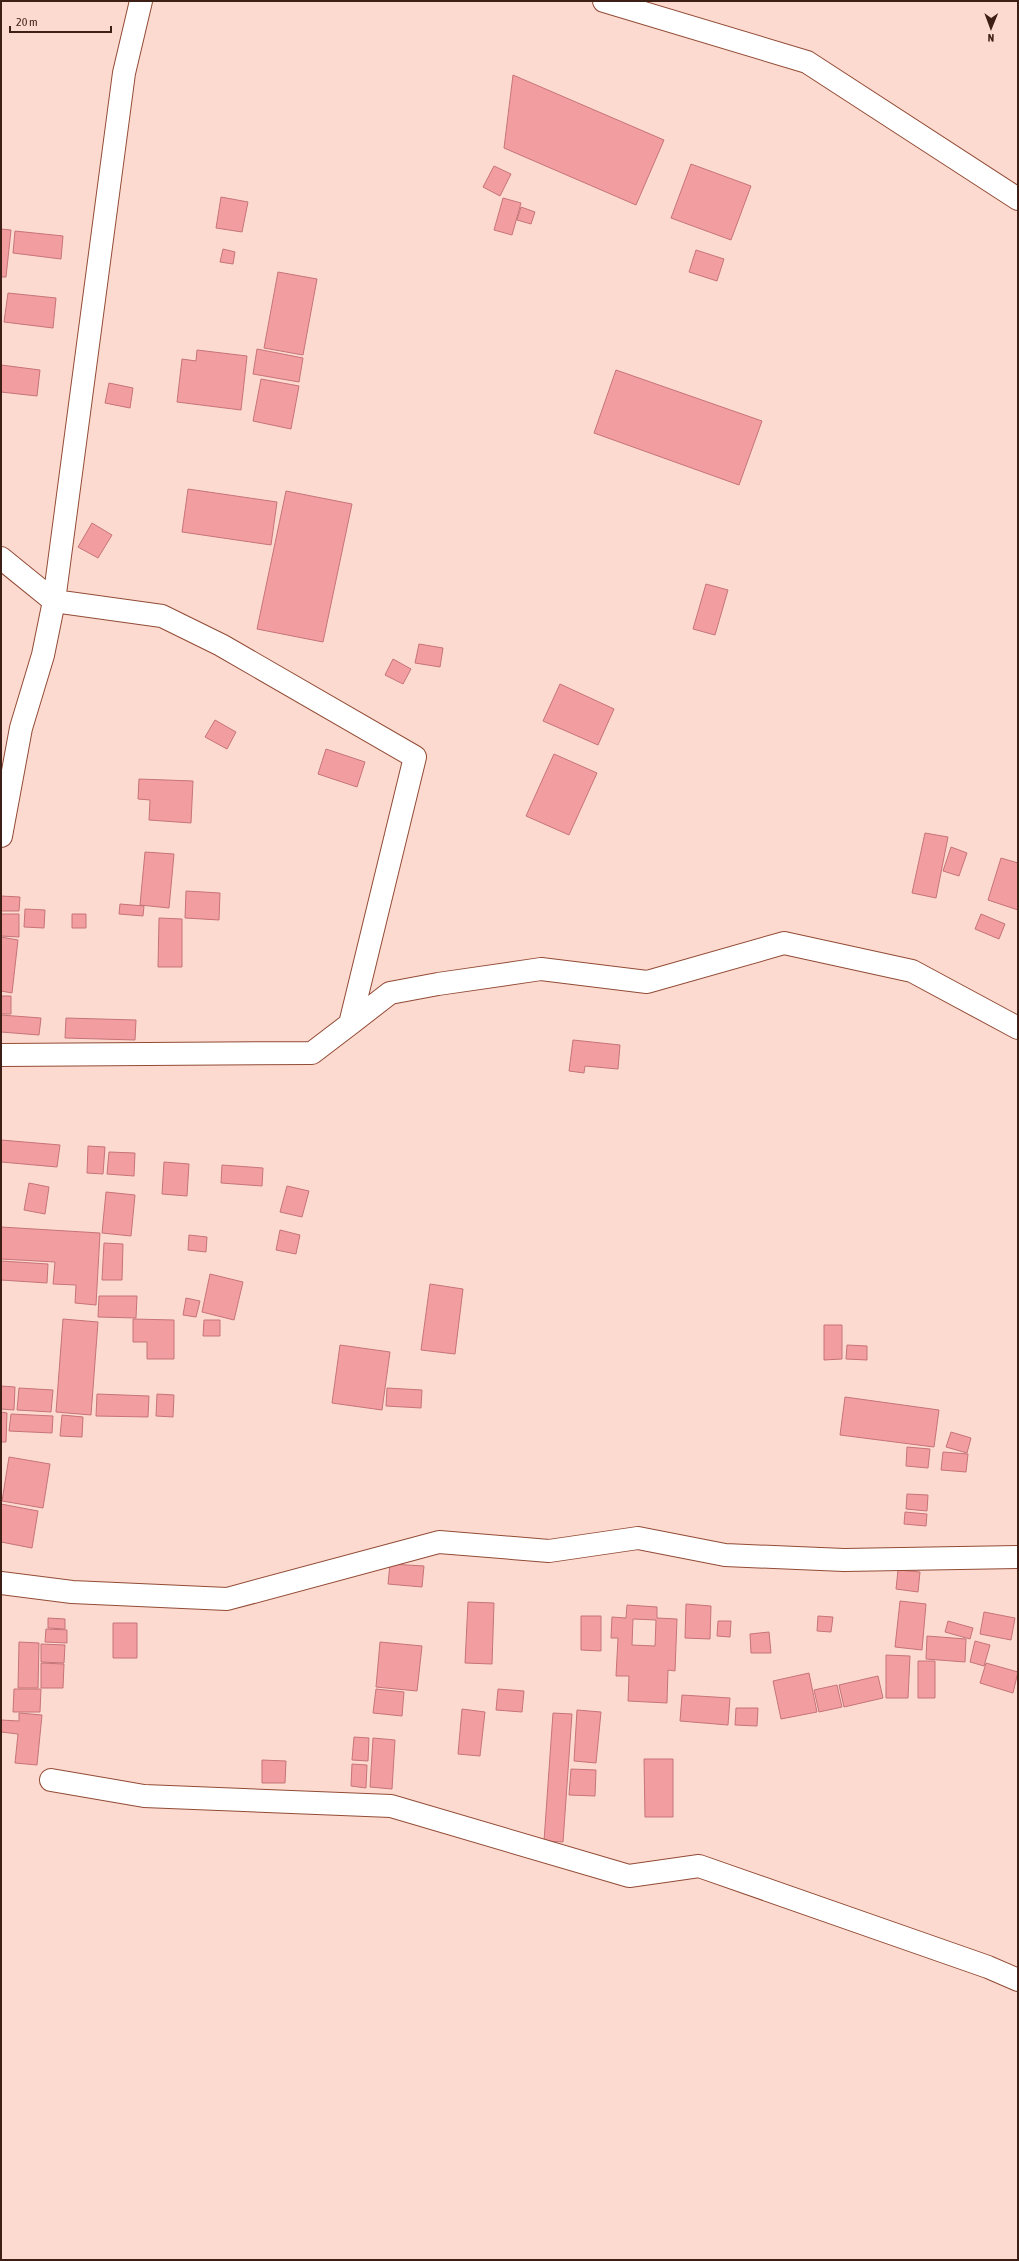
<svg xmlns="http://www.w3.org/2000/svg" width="1019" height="2261" viewBox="0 0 1019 2261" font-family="'Asap Condensed',sans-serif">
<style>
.building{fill:#f29d9f;stroke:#c67478;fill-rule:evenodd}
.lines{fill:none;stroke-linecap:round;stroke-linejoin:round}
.street-casing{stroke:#924b35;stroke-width:24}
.street{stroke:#fff;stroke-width:22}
</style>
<rect width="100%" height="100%" fill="#fddad0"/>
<path class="building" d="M513,75L664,140L636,205L504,148Z
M691,164L751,186L731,240L671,218Z
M494,166L511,174L500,196L483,187Z
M221,197L248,202L242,232L216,228Z
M503,198L521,203L512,235L494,230Z
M521,207L535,212L531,224L517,220Z
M1,229L11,230L6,277H1Z
M15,231L63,236L61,259L13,253Z
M223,249L235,252L233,264L220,262Z
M696,250L724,259L717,281L689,272Z
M278,272L317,279L303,355L264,348Z
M8,293L56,298L53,328L4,322Z
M257,349L303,358L299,382L253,374Z
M197,350L247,356L241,410L177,402L182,359L196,361Z
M1,365L40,370L37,396L1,392Z
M616,370L762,421L739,485L594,433Z
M261,379L299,386L291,429L253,421Z
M109,383L133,388L130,408L105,403Z
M188,489L277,502L271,545L182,532Z
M286,491L352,504L323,642L257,629Z
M92,523L112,535L98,558L78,547Z
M706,584L728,590L715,635L693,629Z
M419,644L443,648L440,667L415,663Z
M393,659L411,669L403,684L385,675Z
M560,684L614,709L598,745L543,721Z
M215,720L236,732L227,749L205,737Z
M326,749L365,762L357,787L318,774Z
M554,754L597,773L569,835L526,816Z
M139,779L193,781L191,823L149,820L150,800L138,799Z
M925,833L948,837L936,898L912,893Z
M951,847L967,853L959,876L943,871Z
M145,852L174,854L169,908L140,905Z
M1001,858L1018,863V910L988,900Z
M186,891L220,893L219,920L185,918Z
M1,896L20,897L19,911H1Z
M120,904L144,906L143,916L119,914Z
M25,909L45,910L44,928L24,927Z
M1,914H19V937L1,936Z
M72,914H86V928H72Z
M981,914L1005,924L999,939L975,929Z
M159,918L182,919V967H158Z
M1,937L18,940L12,993L1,991Z
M1,996H11V1014H1Z
M1,1015L41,1018L39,1035L1,1032Z
M66,1018L136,1020L135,1040L65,1038Z
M573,1040L620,1045L618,1069L585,1066L584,1073L569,1071Z
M1,1140L60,1145L57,1167L1,1162Z
M88,1146L105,1147L103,1174L87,1173Z
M109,1152L135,1153L134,1176L107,1174Z
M164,1162L189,1164L187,1196L162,1194Z
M222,1165L263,1168L262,1186L221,1183Z
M29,1183L49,1187L45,1214L24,1210Z
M287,1186L309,1191L302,1217L280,1212Z
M106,1192L135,1195L131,1236L102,1233Z
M1,1227L100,1233L96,1305L75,1303L76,1285L53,1284L55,1262L1,1259Z
M280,1230L300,1235L296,1254L276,1250Z
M189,1235L207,1237L206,1252L188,1250Z
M104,1243L123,1244L122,1280H102Z
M1,1261L48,1264L47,1283L1,1280Z
M210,1274L243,1282L234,1320L202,1312Z
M430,1284L463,1289L455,1354L421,1350Z
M99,1296H137L136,1318L98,1317Z
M186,1298L200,1301L196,1317L183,1315Z
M63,1319L98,1322L91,1415L56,1412Z
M133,1319L174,1320V1359H147V1342H133Z
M204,1320H220V1336H203Z
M824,1325H842V1359L824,1360Z
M340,1345L390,1352L382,1410L332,1403Z
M847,1345L867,1346V1360L846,1359Z
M1,1386L15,1387L14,1410L1,1409Z
M19,1388L53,1390L51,1412L17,1410Z
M387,1388L422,1390L421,1408L386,1406Z
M97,1394L149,1396L148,1417L96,1416Z
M157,1394L174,1395L173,1417L156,1416Z
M845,1397L939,1410L934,1447L840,1435Z
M1,1412L7,1413L6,1442H1Z
M11,1414L53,1416L52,1433L9,1431Z
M62,1415L83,1417L82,1437L60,1436Z
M951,1432L971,1438L967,1453L946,1447Z
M907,1447L930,1449L928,1468L906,1466Z
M943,1452L968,1454L966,1472L941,1470Z
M9,1457L50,1464L43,1508L2,1501Z
M907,1494L928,1495L927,1511L906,1509Z
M1,1504L38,1511L32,1548L1,1542Z
M905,1512L927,1514L926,1526L904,1524Z
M390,1564L424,1566L422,1587L388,1584Z
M898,1570L920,1572L918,1592L896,1589Z
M900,1601L926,1604L922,1650L895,1647Z
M468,1602L494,1603L492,1664L465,1663Z
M686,1604L711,1606L710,1639L685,1638Z
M627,1605L657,1607V1618L677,1619L675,1671L668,1670L667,1703L628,1701L629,1676H616L618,1638H611L612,1617L626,1618ZM633,1619L656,1620L655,1646L632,1645Z
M984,1612L1015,1618L1011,1640L980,1634Z
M581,1616H601V1651L581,1650Z
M818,1616L833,1617L831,1632L817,1631Z
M48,1618L65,1619V1629L48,1628Z
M718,1621H731L730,1637L717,1636Z
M948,1621L973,1628L970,1639L945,1632Z
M113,1623H137V1658H113Z
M46,1629L67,1630V1643L45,1642Z
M769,1632L771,1653H751L750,1634Z
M927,1636L966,1639L965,1662L926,1659Z
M975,1641L990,1645L984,1666L970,1662Z
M19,1642L39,1643L38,1688H18Z
M380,1642L422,1646L417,1691L376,1687Z
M41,1644L65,1645L64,1663L41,1662Z
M886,1655L910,1656L908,1698H886Z
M918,1661H935V1698H918Z
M41,1663L64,1664L63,1688H41Z
M986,1663L1018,1672L1013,1693L980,1683Z
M809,1673L817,1712L781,1719L773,1681Z
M878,1676L883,1698L844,1707L839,1685Z
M837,1685L842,1707L819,1712L814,1690Z
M14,1689H41L40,1712H13Z
M376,1689L404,1692L402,1716L373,1713Z
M498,1689L524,1691L522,1712L496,1710Z
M682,1695L730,1698L728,1725L680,1721Z
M736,1708H758L757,1726L735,1725Z
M462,1709L485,1712L480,1756L458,1754Z
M577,1710L601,1712L596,1763L574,1761Z
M19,1713L42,1715L37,1765L15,1763L18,1734L1,1732V1720L19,1721Z
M553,1713L572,1714L563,1842L544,1841Z
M354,1737L369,1738L368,1761L352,1760Z
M373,1738L395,1740L392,1789L370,1787Z
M644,1759H673V1817H645Z
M262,1760L286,1761L285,1783H262Z
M352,1764L367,1765L366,1788L351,1786Z
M571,1769L596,1770L595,1796L569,1795Z"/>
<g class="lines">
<defs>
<path id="street" d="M604,1L807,62L1018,199
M1,558L54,601L162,616L221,645L415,757L350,1024L390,993L438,984L541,969L647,982L784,943L912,971L1018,1028
M1,836L21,728L43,655L54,601L124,73L141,1
M1,1055L312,1053L350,1024
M1,1583L72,1592L227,1599L439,1542L549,1551L638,1538L725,1555L844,1560L1018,1557
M51,1780L144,1796L391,1806L629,1876L699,1866L988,1967L1018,1980"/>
</defs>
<use href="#street" class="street-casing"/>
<use href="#street" class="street"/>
</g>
<rect width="1019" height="2261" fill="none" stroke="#3e1f16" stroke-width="4"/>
<g transform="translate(991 28) rotate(181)" stroke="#fddad0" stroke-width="3" paint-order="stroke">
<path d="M0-3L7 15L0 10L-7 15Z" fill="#3e1f16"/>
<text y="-6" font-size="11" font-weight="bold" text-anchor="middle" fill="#3e1f16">N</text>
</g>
<path d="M10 26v6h101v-6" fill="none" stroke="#3e1f16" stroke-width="2"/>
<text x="16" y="26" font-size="12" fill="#3e1f16" stroke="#fddad0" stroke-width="3" paint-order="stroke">20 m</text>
</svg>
